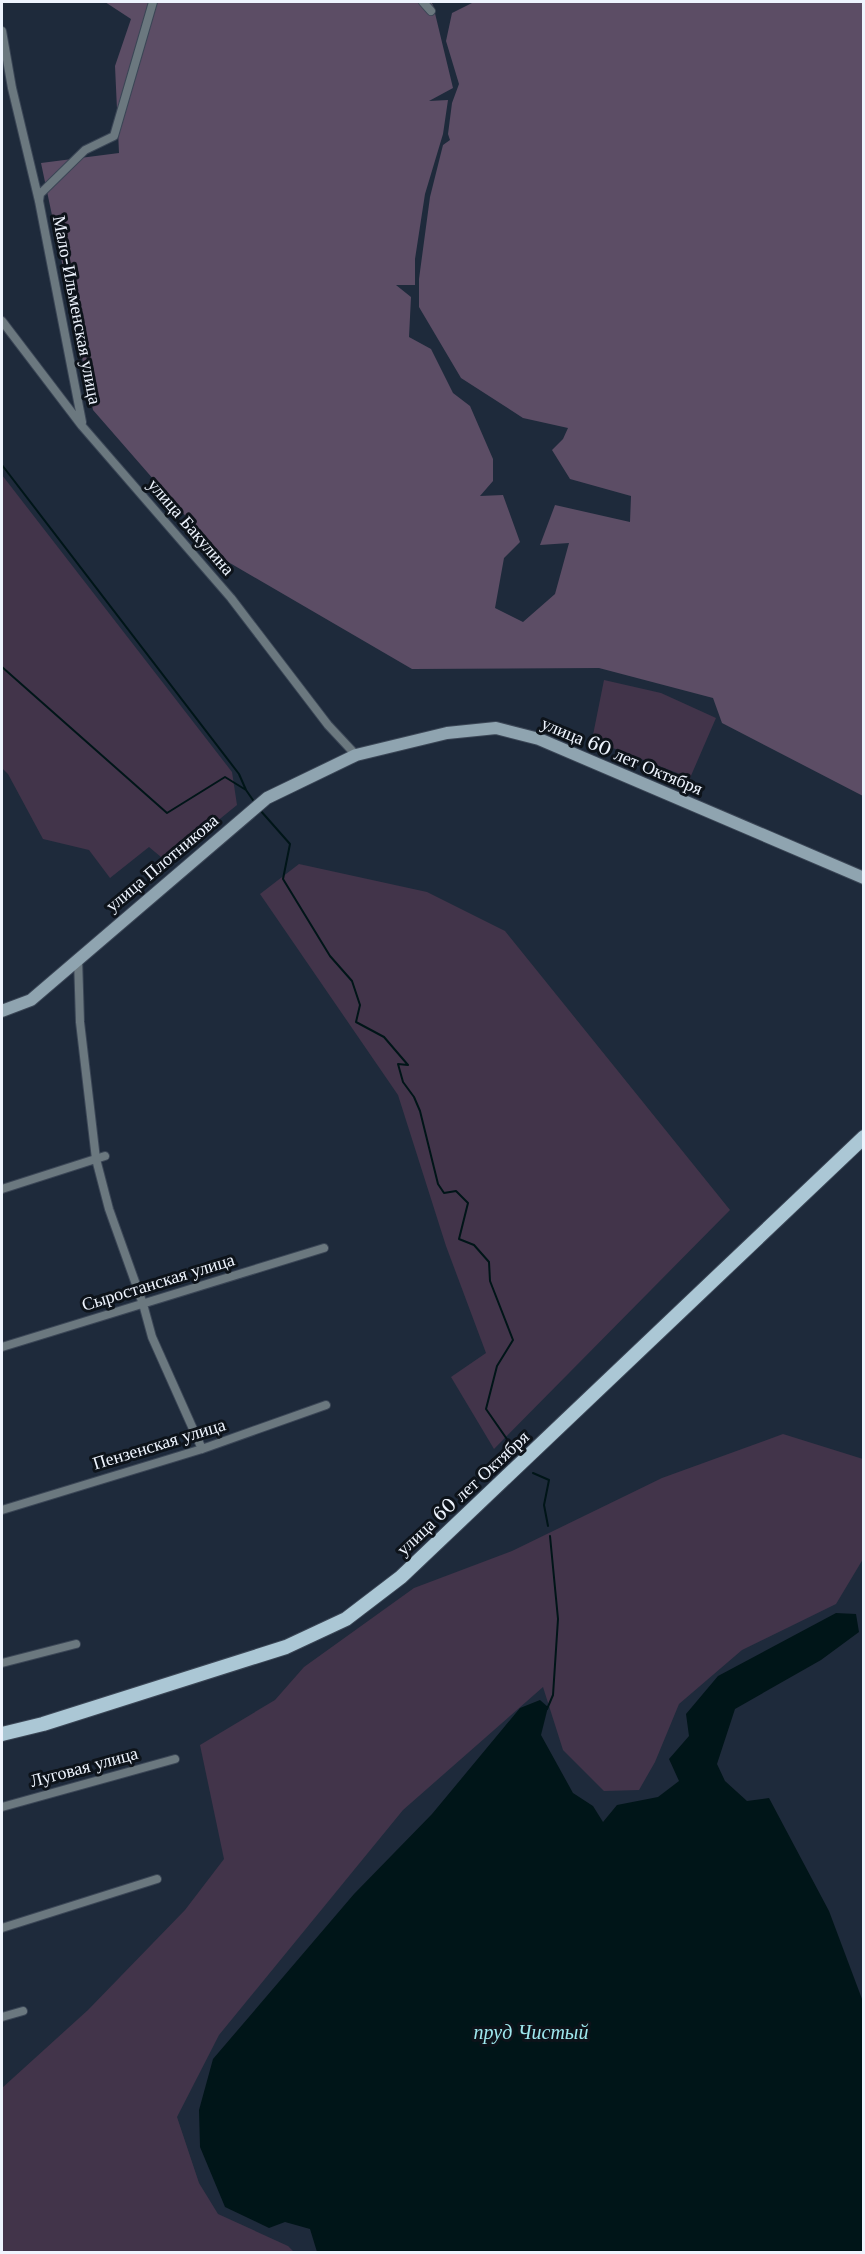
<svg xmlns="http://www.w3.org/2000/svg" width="865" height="2254" viewBox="0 0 865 2254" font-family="'Libre Baskerville',serif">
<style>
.green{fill:#42344a}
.forest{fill:#5c4d65}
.water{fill:#001518}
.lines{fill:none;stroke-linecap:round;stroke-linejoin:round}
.stream{stroke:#001518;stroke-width:2}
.street-casing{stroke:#3b4656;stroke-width:10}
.secondary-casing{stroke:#3b4656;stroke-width:14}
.primary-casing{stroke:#3b4656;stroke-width:16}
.street{stroke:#6b787f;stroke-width:8}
.secondary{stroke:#8fa4b0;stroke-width:12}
.primary{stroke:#abc7d5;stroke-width:14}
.labels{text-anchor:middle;stroke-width:6;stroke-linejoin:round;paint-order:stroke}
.street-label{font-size:18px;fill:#eef4fe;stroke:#0d131a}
.water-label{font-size:20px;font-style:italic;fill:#9fe8ee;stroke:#0d131a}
</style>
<rect width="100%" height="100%" fill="#1e2a3b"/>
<path class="green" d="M2,475L232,772L237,805L167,862L149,847L110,878L89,850L43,839L8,774L2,768Z
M604,680L661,693L716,718L690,778L592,740Z
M299,864L427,892L505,931L730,1210L494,1449L451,1377L486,1353L446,1246L398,1095L260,894Z
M783,1434L863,1459V1559L836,1604L742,1650L679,1704L655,1762L639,1790L604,1791L563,1750L543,1687L403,1810L219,2035L177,2117L199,2183L218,2214L288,2246L294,2252H2V2088L88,2010L185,1910L224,1859L200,1745L275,1700L304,1667L414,1588L512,1551L662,1478Z"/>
<path class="forest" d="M105,2H431L433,5L453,88L429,101L448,100L443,134L425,194L415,259V285H396L411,297L409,337L431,349L453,393L470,406L493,459V481L480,496L503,495L520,542L504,558L495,608L523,622L555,594L569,543L540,545L555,505L630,522L631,496L570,479L552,450L563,439L568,428L523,418L461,378L419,307V279L430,197L443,145L450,140L448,134L452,103L459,84L446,41L452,13L474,2H863V796L722,723L713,698L599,668L412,669L223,559L93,410L41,163L119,153L115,66L131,19Z"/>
<path class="water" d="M836,1613L856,1614L859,1632L821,1660L735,1709L717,1764L725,1781L747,1801L769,1798L829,1911L862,1999L863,2000V2252H317L310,2229L285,2222L269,2228L225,2207L200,2147L199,2110L213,2059L354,1894L432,1814L520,1708L540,1700L548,1707L541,1735L573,1793L593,1806L603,1822L617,1805L658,1797L679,1781L669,1759L689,1736L686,1714L718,1676Z"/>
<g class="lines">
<path class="stream" d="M2,465L239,774L246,790L255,803
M2,667L167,813L225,777L246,790
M260,810L290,844L283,879L330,956L352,981L360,1005L356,1022L384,1037L408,1065L398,1064L403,1082L414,1097L420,1111L438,1184L444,1193L456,1191L468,1203L459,1239L474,1245L489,1262L490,1281L513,1340L497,1366L486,1409L516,1452
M533,1473L549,1480L544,1505L548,1526
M547,1709L553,1695L558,1619L550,1536"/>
<defs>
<path id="street" d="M423,2L431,11
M2,31L12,88L39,201L82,422
M39,201L40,194L85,150L114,136L153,2
M2,321L82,426L231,598L328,725L356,755
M78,958L80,1022L96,1159L109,1209L143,1304L152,1337L202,1449
M2,1189L105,1156
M2,1347L324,1248
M2,1510L202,1449L326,1405
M2,1663L76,1644
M2,1807L175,1759
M2,1928L157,1879
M2,2017L23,2011"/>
<path id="secondary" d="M2,1011L31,1000L267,798L356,755L447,733L496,728L539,739L864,878"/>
<path id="primary" d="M2,1734L43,1724L286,1647L346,1619L401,1577L864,1137"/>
</defs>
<use href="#street" class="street-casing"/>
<use href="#secondary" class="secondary-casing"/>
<use href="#primary" class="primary-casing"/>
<use href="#street" class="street"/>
<use href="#secondary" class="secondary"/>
<use href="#primary" class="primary"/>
</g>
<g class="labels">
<g class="street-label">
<text transform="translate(77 310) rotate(79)" y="6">Мало-Ильменская улица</text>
<text transform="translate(191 527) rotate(49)" y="6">улица Бакулина</text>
<text transform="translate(622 756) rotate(23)" y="6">улица 60 лет Октября</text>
<text transform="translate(162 863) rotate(-40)" y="6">улица Плотникова</text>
<text transform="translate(158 1282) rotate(-17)" y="6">Сыростанская улица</text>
<text transform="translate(159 1444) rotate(-17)" y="6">Пензенская улица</text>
<text transform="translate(463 1493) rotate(-43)" y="6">улица 60 лет Октября</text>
<text transform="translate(84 1767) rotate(-15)" y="6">Луговая улица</text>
</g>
<g class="water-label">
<text x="531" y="2039">пруд Чистый</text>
</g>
</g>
<rect width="865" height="2254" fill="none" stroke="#eef4fe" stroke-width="6"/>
</svg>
